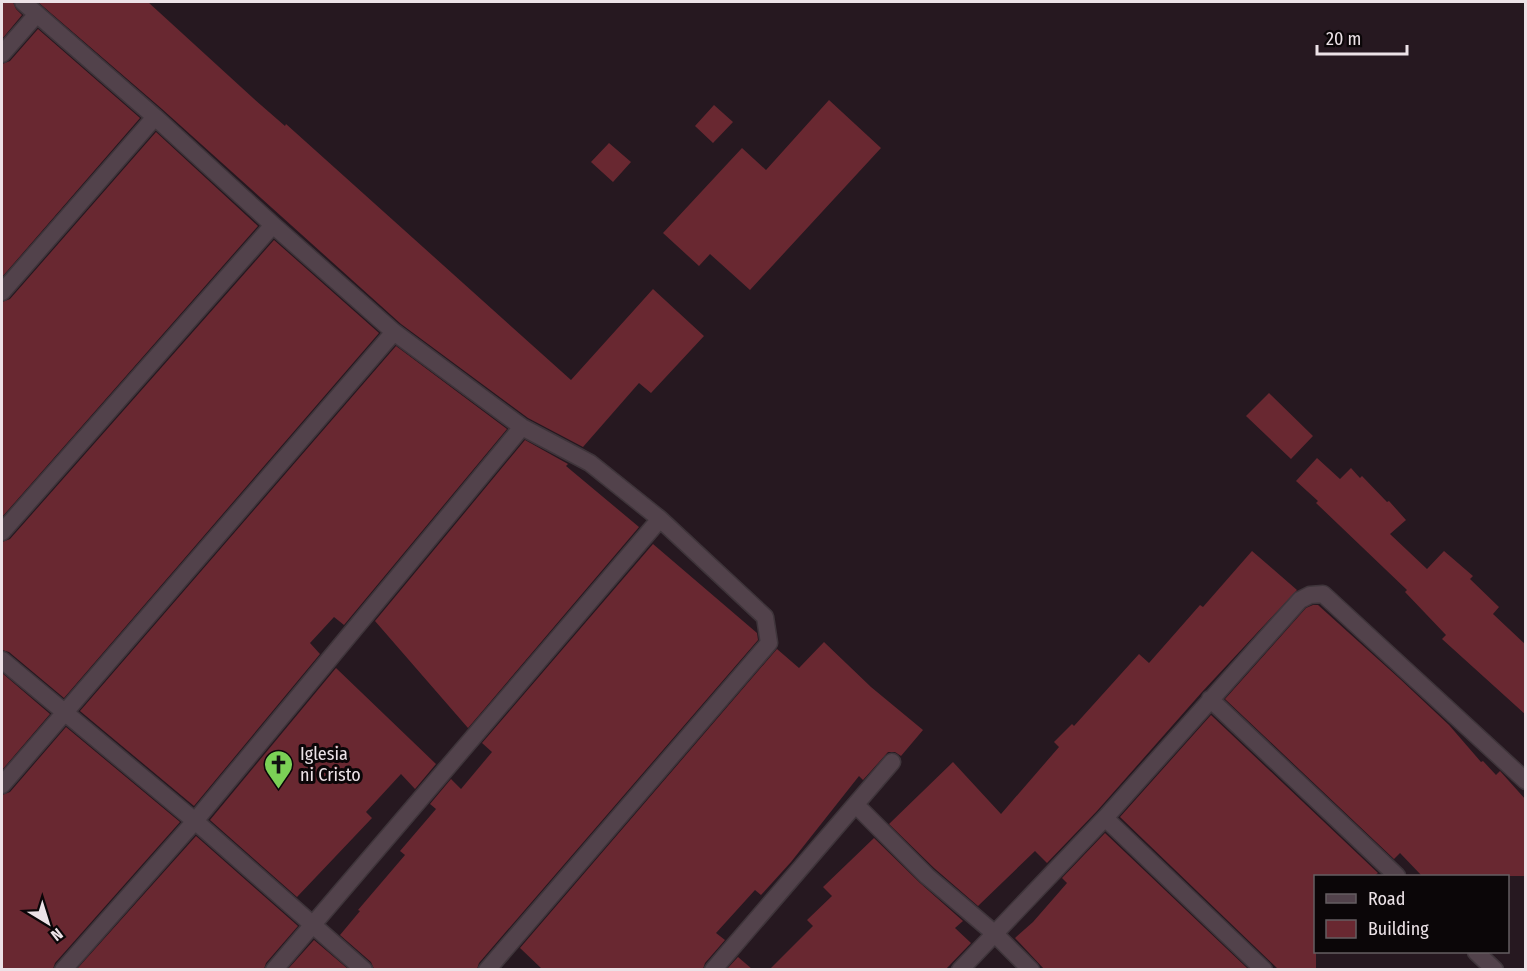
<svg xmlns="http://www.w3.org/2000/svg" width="1527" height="971" viewBox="0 0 1527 971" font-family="'Fira Sans Condensed',sans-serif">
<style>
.building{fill:#692831}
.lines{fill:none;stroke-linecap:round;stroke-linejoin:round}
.minor-casing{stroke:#3f353b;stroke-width:19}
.minor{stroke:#52424b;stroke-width:16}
.labels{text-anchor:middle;stroke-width:6;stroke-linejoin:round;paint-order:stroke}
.poi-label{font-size:18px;fill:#ece2e7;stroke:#0b0608;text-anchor:start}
</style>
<rect width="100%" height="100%" fill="#261820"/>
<path class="building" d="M2,2H13L16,9L22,15L2,39Z
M38,2H148L253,98L285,126L286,124L571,380L653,289L704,336L651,393L639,383L583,447L528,418L401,324L162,109Z
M38,29L140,118L2,277V64L10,61Z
M829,100L881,148L750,290L710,254L699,266L663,233L742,148L766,170Z
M714,105L733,122L713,143L695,126Z
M156,132L258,226L2,517V302L10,299Z
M609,143L631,162L613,182L591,162Z
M274,240L379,333L64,698L9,652L2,650V542L10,539Z
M396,346L507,429L344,625L334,617L310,643L320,654L194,806L80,711Z
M1269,393L1313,436L1291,459L1246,416Z
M525,440L568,464L566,466L639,527L468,728L375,621Z
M1317,458L1340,479L1351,468L1360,478L1362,476L1387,502L1389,501L1406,520L1390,534L1427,569L1444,551L1473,576L1470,579L1499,607L1493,614L1526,645V715L1442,639L1446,635L1405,592L1407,590L1316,503L1318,501L1296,481Z
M653,544L757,633L758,640L479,963L477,969H374L371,962L340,935L360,911L358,910L405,855L400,851L436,809L430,804L451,779L461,789L492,752L482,743Z
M1252,551L1297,590L1202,692L1097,811L1047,863L1035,851L978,906L934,868L889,824L953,762L1001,814L1059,747L1054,742L1072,724L1074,726L1139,654L1149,663L1200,605L1203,607Z
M1313,605H1318L1400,679L1449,725L1481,762L1483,761L1496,775L1500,771L1526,800V876H1422L1400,853L1394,859L1225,699L1306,608Z
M824,642L871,687L923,730L901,756L895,752H888L863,780L859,776L791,862L761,895L755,890L716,933L725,940L705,963L703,969H542L520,948L777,649L799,668Z
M336,668L436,764L415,789L401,774L366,812L372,818L297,897L210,820Z
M2,673L50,714L2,770Z
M1211,715L1378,873L1374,876H1316V969H1278L1120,817Z
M66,727L180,822L55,963L53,969H2V795L10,792Z
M1105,833L1247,968L1044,969L1015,938L1033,922L1067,883L1062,878Z
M196,836L298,926L266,963L264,969H77Z
M874,838L920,883L963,921L955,928L971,943L946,969H770L813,926L807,920L832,896L823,887Z
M314,940L348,969H288Z
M738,957L752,969H727Z"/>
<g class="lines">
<defs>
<path id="minor" d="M23,2L155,117L273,225L394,332L522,427L590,463L660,519L765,617L769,643L487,970
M2,54L37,14
M2,292L155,117
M2,532L273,225
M2,660L195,821L364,970
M1210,699L1397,876
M2,785L394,332
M856,805L927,876L994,933L1031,970
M1105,818L1264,970
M1476,952L1495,970
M63,970L195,821L522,427
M274,970L660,519
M713,970L892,762
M960,970L1105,818L1300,600L1310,595L1323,594L1526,781"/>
</defs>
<use href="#minor" class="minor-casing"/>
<use href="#minor" class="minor"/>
</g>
<defs>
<symbol id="church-pin" viewBox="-11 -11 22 30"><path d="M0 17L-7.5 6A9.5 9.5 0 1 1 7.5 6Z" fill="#7bd156" stroke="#0b0608"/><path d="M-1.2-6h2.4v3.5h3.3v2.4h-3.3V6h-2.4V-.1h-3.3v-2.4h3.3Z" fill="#111"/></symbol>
</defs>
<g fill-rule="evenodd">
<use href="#church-pin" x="262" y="748" width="33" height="45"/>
</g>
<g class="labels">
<g class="poi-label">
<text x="300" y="760">Iglesia<tspan x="300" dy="21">ni Cristo</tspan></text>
</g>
</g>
<rect width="1527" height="971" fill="none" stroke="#ece2e7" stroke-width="6"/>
<rect x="1314" y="875" width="195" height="78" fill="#0b0608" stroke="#655e61" stroke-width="1.5"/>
<rect x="1326" y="894" width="30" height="9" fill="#52424b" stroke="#655e61" stroke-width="1.5"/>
<text x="1368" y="905" font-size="18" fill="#ece2e7">Road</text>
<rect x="1326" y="920" width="30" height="18" fill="#692831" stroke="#655e61" stroke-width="1.5"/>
<text x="1368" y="935" font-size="18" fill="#ece2e7">Building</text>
<g transform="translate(48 923) rotate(142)" stroke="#0b0608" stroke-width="4.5" paint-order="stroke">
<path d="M0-4.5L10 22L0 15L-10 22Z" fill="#ece2e7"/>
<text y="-9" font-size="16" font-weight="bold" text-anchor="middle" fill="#ece2e7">N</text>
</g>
<path d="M1317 45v9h90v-9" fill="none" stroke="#ece2e7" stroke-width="3"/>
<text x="1326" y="45" font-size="18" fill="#ece2e7" stroke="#0b0608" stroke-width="4.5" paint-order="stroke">20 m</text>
</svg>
